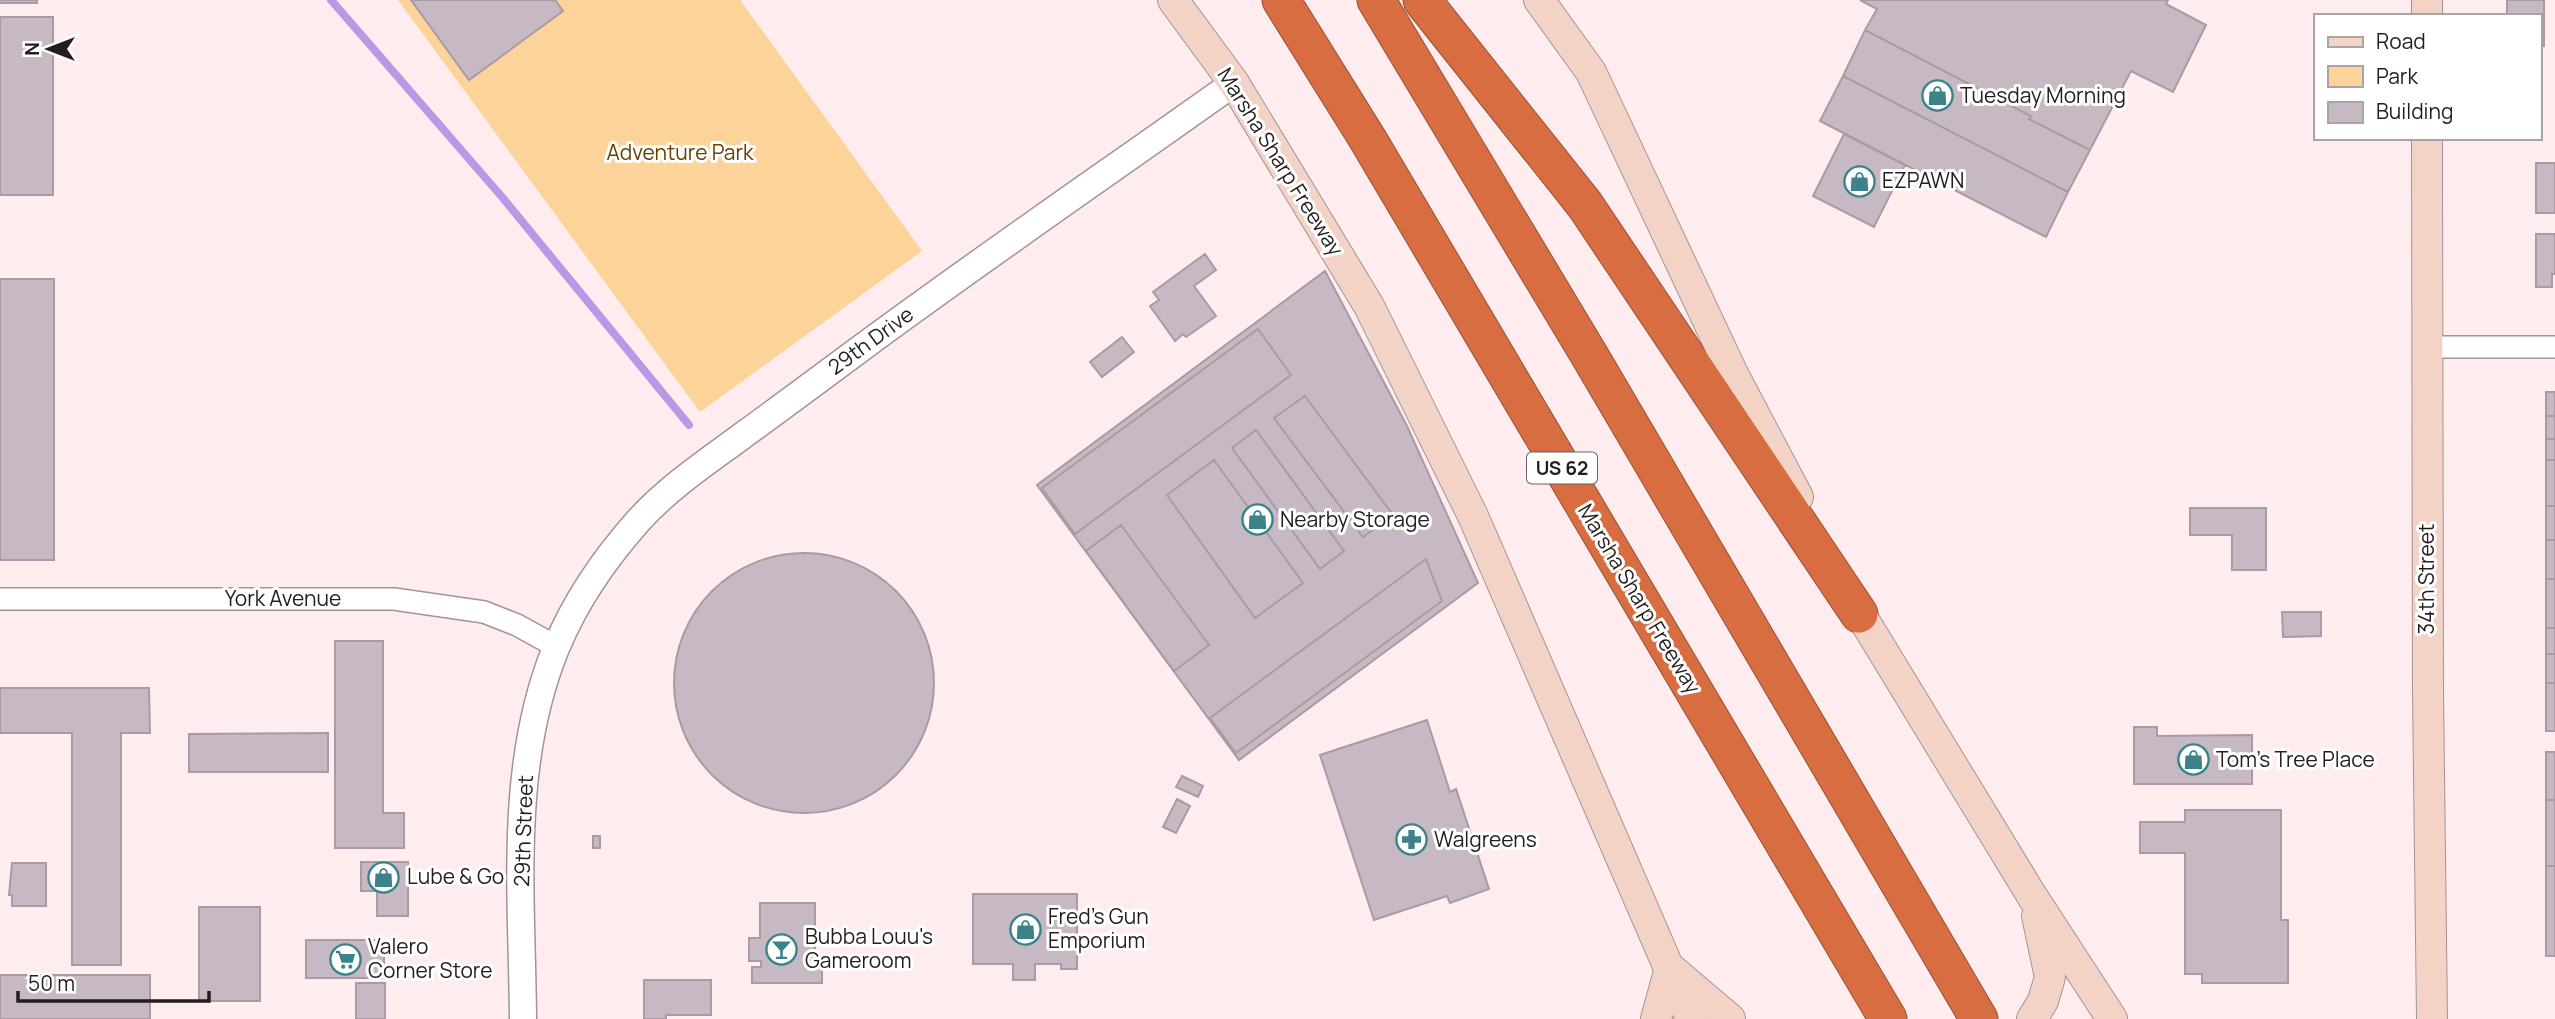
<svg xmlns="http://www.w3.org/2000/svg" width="2555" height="1019" viewBox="0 0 2555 1019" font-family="Manrope,sans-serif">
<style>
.green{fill:#fcd399}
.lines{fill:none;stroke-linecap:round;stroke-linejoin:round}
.stream{stroke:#b999e6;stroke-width:8}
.building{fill:#c7b9c3;stroke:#a89ba4;stroke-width:2}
.minor-casing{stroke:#a49395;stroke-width:24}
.tertiary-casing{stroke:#a49395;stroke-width:29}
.secondary-casing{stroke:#a49395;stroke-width:32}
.motorway-casing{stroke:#985134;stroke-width:39}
.minor{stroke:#fff;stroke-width:21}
.tertiary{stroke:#fff;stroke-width:26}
.secondary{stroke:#f3d3c6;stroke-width:30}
.motorway{stroke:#d76d40;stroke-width:37}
.labels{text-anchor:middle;stroke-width:6;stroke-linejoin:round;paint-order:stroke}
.shield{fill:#fff;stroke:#666162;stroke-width:2}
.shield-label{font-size:19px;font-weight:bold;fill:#241d1e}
.poi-label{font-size:21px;fill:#241d1e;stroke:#fff;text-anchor:start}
.park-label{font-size:21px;fill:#654200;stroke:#fff}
.street-label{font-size:21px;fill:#241d1e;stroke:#fff}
</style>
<rect width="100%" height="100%" fill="#feecee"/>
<path class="green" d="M398,0H740L922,251L700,412Z"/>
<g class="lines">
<path class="stream" d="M331,0L502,197L689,425"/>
</g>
<path class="building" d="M0,0H37V3H0Z
M411,0H555L563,11L469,80Z
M1860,0H2168L2166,4L2206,25L2173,92L2131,71L2090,150L2029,119L2031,116L1865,30L1877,9Z
M2507,0H2544V46H2539V16H2507Z
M0,17H53V195H0Z
M1865,30L2031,116L2029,119L2090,150L2068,192L1843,76Z
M1843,76L2068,192L2046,237L1820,121Z
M1844,134L1905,165L1874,227L1813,196Z
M2536,163H2555V213H2536Z
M2536,234H2555V274H2552V287H2536Z
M1205,254L1216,270L1194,286L1216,316L1186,337L1183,334L1175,341L1150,306L1159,300L1153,292Z
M1325,271L1407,426L1478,583L1239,760L1037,485Z
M0,279H54V560H0Z
M1258,329L1291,375L1075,534L1042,488Z
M1122,337L1134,352L1102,377L1090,362Z
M2546,392H2555V416H2546Z
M1305,396L1393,515L1363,537L1274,418Z
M2546,416H2555V439H2546Z
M1256,430L1344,551L1320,569L1232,448Z
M2546,439H2555V460H2546Z
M1214,460L1303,583L1255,618L1167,495Z
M2546,460H2555V506H2546Z
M2546,506H2555V540H2546Z
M2190,508H2266V570H2232V535H2190Z
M1121,525L1209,645L1174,671L1086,551Z
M2546,540H2555V579H2546Z
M674 683a130 130 0 1 1 260 0a130 130 0 1 1-260 0Z
M1426,559L1442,601L1236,753L1210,718Z
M2546,579H2555V628H2546Z
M2282,612H2321V636L2283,637Z
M2546,628H2555V654H2546Z
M335,641H383V813H404V848H335Z
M2546,654H2555V683H2546Z
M2546,683H2555V731H2546Z
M0,688H149L150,733H121V965H72V733H0Z
M1427,720L1450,792L1456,789L1489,889L1450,903L1447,896L1374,920L1320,755Z
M2134,727H2157V736L2252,735V784H2134Z
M328,733V772H189V734Z
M2546,752H2555V800H2546Z
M1182,776L1203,786L1198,797L1176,787Z
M1177,799L1190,806L1176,833L1163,827Z
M2546,800H2555V866H2546Z
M2185,810H2281V920H2288V983H2202V974H2185V853H2140V822H2185Z
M593,836H600V848H593Z
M361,862H408V916H377V891H361Z
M12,863H46V906H12V895H9Z
M2546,866H2555V956H2546Z
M973,894H1077V969H1061V964H1035V980H1013V964H973Z
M760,903H815V967H822V983H752V967H761V961H749V938H760Z
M199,907H260V1001H199Z
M306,940H384V978H306Z
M0,975H150V1019H0Z
M644,980H711V1015H666V1019H644Z
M356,983H385V1019H356Z"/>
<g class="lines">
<defs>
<path id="minor" d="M2427,347H2555
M0,599H394L484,612L517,625L557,647"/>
<path id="tertiary" d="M523,1019C522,895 508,765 556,648C575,602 606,557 639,520C669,487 707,462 742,436C782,407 821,378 860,349C983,258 1109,172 1234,83"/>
<path id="secondary" d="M1173,0L1234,83L1369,306L1473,516L1691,1019
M1539,0L1591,72L1733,374L1798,497
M2427,0V16
M2427,138L2428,692L2432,1019
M1848,594L2032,896L2112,1019
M1656,1019L1670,968L1730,1019
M2032,1019L2043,1001L2050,977L2037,916"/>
<path id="motorway" d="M1281,0L1367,138L1888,1019
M1376,0L1591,358L1979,1019
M1422,0L1585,205L1859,614"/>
</defs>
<use href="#minor" class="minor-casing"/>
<use href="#tertiary" class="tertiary-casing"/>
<use href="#secondary" class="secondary-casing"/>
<use href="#motorway" class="motorway-casing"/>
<use href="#minor" class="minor"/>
<use href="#tertiary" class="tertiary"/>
<use href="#secondary" class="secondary"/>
<use href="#motorway" class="motorway"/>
</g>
<defs>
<symbol id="shop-ring" viewBox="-11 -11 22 22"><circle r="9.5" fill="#fff" stroke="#3b8389" stroke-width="1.5"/><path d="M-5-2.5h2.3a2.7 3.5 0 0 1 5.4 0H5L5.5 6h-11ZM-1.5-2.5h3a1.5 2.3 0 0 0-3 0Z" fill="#3b8389"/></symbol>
<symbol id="pharmacy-ring" viewBox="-11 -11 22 22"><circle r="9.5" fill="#fff" stroke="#3b8389" stroke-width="1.5"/><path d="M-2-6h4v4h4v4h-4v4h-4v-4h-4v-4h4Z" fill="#3b8389"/></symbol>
<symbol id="bar-ring" viewBox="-11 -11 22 22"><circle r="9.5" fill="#fff" stroke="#3b8389" stroke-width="1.5"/><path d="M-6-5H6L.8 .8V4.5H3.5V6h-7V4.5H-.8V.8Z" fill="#3b8389"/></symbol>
<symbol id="supermarket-ring" viewBox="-11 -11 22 22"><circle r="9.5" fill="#fff" stroke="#3b8389" stroke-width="1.5"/><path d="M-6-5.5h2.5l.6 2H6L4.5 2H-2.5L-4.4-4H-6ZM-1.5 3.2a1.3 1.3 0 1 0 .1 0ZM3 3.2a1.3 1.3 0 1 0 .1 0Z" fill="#3b8389"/></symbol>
</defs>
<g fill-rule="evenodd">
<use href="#shop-ring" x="1920" y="78" width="35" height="35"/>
<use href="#shop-ring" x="1842" y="164" width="35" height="35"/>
<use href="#shop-ring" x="1240" y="502" width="35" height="35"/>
<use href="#shop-ring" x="2176" y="742" width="35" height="35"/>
<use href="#pharmacy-ring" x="1394" y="822" width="35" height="35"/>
<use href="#shop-ring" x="366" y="860" width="35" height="35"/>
<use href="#shop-ring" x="1008" y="912" width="35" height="35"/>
<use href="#bar-ring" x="764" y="932" width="35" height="35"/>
<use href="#supermarket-ring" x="328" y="942" width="35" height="35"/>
</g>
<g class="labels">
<rect class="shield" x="1527" y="452.5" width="70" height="31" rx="5"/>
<g class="shield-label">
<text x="1562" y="475">US 62</text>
</g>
<g class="poi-label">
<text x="1960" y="103">Tuesday Morning</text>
<text x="1882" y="188">EZPAWN</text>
<text x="1280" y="527">Nearby Storage</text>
<text x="2216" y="767">Tom's Tree Place</text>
<text x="1434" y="847">Walgreens</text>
<text x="407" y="884">Lube &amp; Go</text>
<text x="1048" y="924">Fred's Gun<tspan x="1048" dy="24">Emporium</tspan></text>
<text x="805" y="944">Bubba Louu's<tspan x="805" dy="24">Gameroom</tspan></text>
<text x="368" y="954">Valero<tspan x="368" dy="24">Corner Store</tspan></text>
</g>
<g class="park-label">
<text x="680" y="160">Adventure Park</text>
</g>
<g class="street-label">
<text transform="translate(1280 162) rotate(58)" y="7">Marsha Sharp Freeway</text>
<text transform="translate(871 341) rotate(-36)" y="7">29th Drive</text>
<text transform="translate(2427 579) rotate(-90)" y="7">34th Street</text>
<text x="283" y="606">York Avenue</text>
<text transform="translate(1639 599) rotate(59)" y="7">Marsha Sharp Freeway</text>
<text transform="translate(524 831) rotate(-88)" y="7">29th Street</text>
</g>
</g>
<rect x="2314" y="14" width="228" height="126" fill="#ffffff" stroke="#a7a5a5" stroke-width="2"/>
<rect x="2328" y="37" width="35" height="10" fill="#f3d3c6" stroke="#a7a5a5" stroke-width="2"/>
<text x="2376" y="49" font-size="21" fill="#241d1e">Road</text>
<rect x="2328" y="66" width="35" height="21" fill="#fcd399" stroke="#a7a5a5" stroke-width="2"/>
<text x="2376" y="84" font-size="21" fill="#241d1e">Park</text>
<rect x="2328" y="102" width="35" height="21" fill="#c7b9c3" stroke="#a7a5a5" stroke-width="2"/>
<text x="2376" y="119" font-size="21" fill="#241d1e">Building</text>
<g transform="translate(49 49) rotate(270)" stroke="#ffffff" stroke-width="5" paint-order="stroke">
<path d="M0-5L12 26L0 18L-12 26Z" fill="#241d1e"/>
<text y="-10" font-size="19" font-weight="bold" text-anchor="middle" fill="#241d1e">N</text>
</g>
<path d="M18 991v10h191v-10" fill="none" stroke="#241d1e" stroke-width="3.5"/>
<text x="28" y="991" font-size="21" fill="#241d1e" stroke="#ffffff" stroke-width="5" paint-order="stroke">50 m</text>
</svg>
